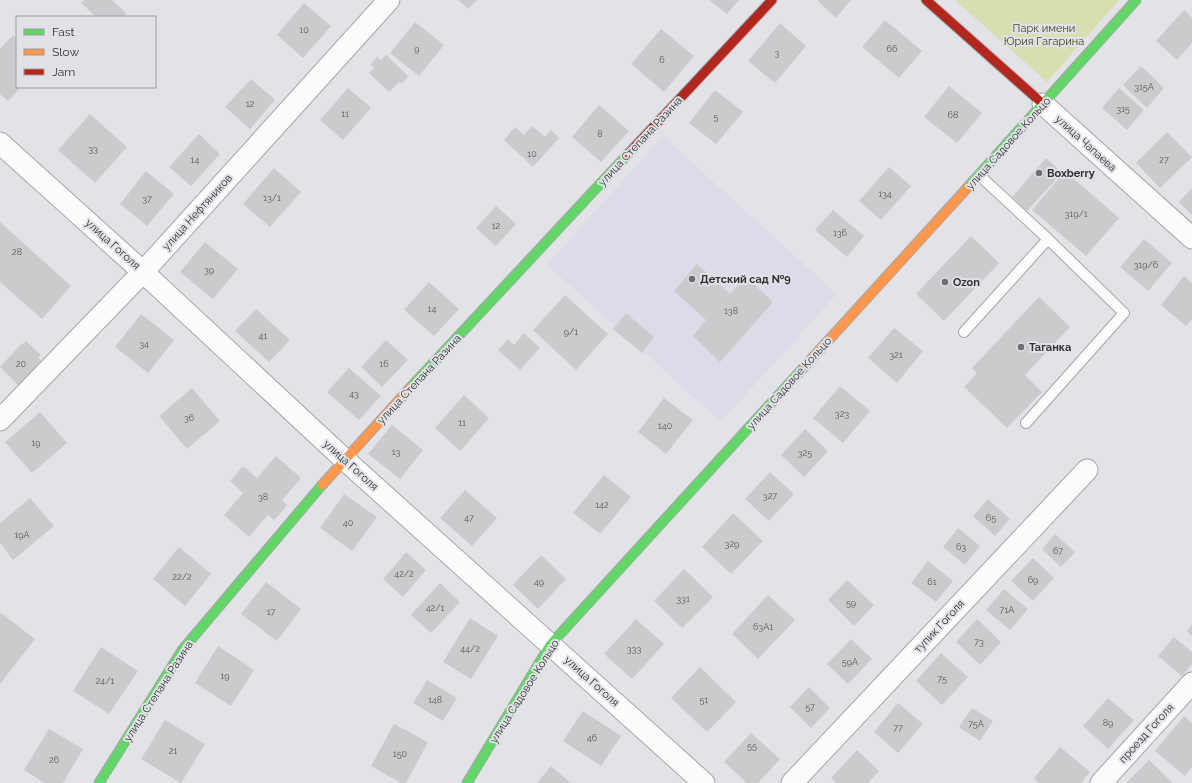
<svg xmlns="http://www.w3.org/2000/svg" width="1192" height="783" viewBox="0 0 1192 783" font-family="Raleway,sans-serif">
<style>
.education{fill:#dedbe8}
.green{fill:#d7dfb0}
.building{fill:#cacbcd}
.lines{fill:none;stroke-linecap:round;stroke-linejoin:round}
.lane-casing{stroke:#a4a6a8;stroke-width:12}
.street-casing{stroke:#a4a6a8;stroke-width:23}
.fast-casing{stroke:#a4a6a8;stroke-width:11}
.slow-casing{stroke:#a4a6a8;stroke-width:11}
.jam-casing{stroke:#a4a6a8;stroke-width:11}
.lane{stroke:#fafbfb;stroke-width:10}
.street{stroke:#fafbfb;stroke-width:21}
.fast{stroke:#63d668;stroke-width:9}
.slow{stroke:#ff974d;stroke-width:9}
.jam{stroke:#b3261e;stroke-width:9}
.poi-dot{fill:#6e6f72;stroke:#e0e2e7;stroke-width:1.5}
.labels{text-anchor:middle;stroke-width:4;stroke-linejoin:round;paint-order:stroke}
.number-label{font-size:9px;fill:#56585a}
.park-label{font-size:11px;fill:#3f441c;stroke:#e0e2e7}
.street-label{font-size:11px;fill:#303133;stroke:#e0e2e7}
.poi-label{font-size:11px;font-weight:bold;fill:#303133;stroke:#e0e2e7;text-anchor:start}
</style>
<rect width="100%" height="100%" fill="#e1e3e6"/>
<path class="education" d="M663,136L837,294L721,422L547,265Z"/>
<path class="green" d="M955,0H1119L1047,82Z"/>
<path class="building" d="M85,0H112L126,13L123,17H96L81,3Z
M458,0H477L468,9Z
M709,0H739L727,14Z
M817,0H851L836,18Z
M304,3L331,26L303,58L277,35Z
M1184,10L1192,18V43L1177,60L1156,41Z
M885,20L922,51L899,78L862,47Z
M415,22L444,45L419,76L390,53Z
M780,23L806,46L775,83L748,61Z
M661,29L694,56L664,92L631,64Z
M13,35L17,38V87H21L8,101L0,94V49Z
M386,55L408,76L404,82L401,83L399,82L389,92L369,73L374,68L370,65L377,57L381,60Z
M1141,66L1164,88L1147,108L1123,85Z
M251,79L275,100L250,129L225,107Z
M949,86L982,113L957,143L924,117Z
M348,88L371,108L343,140L320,120Z
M1119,88L1144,110L1127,130L1102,108Z
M715,90L743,112L716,144L689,123Z
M599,105L629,131L601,162L572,137Z
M90,114L127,147L95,183L58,150Z
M532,126L545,137L551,130L559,138L533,167L504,140L515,127L524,135Z
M1167,132L1192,157L1160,188L1136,163Z
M199,134L220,154L191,186L169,167Z
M1046,158L1062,173L1027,211L1012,197Z
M889,167L911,186L881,220L859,201Z
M274,168L301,192L270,227L243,204Z
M146,171L174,194L147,226L120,204Z
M1065,171L1119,218L1086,256L1032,210Z
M1192,188V215L1179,202Z
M496,206L516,224L496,246L476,228Z
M833,210L864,236L847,257L815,230Z
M0,222L71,286L42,319L0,282Z
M971,236L999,263L944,321L916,294Z
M1144,239L1172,263L1148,291L1120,267Z
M205,242L238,269L213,299L180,272Z
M697,264L730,294L746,277L773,302L720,362L693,336L706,320L674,291Z
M1184,276L1192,283V319L1186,326L1161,305Z
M429,282L459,309L434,336L404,310Z
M565,295L608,334L576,370L533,330Z
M1039,297L1070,327L1025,375L1042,392L1007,428L964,387L977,373L972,368Z
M256,309L290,340L269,362L235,331Z
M626,313L654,337L642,353L613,329Z
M141,314L174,340L148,373L115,347Z
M894,328L923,351L897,383L868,358Z
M524,333L540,348L520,370L498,350L508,339L514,345Z
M386,340L408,360L382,387L361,367Z
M26,341L41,355L38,358L43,362L20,387L0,367L22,343L23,344Z
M349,368L381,396L359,420L327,392Z
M840,386L870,411L843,443L813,418Z
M192,388L220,421L187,449L159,416Z
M464,395L489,418L460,451L435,428Z
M664,398L693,420L666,454L638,432Z
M40,412L67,443L32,473L5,442Z
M392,425L423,450L400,479L368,454Z
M805,429L828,451L804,477L781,455Z
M276,456L301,478L282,500L287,505L284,509L274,520L268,515L249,537L224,515L243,493L230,481L243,466L257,478Z
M770,472L794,494L769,521L745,499Z
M604,475L631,497L600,534L573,513Z
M465,490L497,518L472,546L440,518Z
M344,494L377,517L352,551L320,528Z
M30,498L54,526L13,560L0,543V523Z
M988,499L1010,519L995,536L973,516Z
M733,513L763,541L731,574L702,547Z
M958,528L980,546L965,565L943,547Z
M1055,534L1075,552L1061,567L1042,549Z
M179,547L211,574L185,606L153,579Z
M406,552L426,570L403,597L383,579Z
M541,555L566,579L538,609L513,585Z
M1033,558L1054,578L1033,601L1011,581Z
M928,561L953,581L936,602L911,583Z
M684,569L713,597L682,628L654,601Z
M847,580L874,605L854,626L828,600Z
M266,582L301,609L277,641L241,614Z
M440,583L460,602L431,633L411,615Z
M1004,589L1028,609L1010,630L986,610Z
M768,595L795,620L758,659L732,634Z
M1,613L35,639L0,684V614Z
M470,618L498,636L471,679L443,662Z
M636,619L664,644L632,679L604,654Z
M977,619L1001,642L980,665L956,642Z
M1192,625V636L1187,631Z
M1174,637L1192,652V664L1182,676L1158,656Z
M851,639L872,659L848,684L827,664Z
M218,646L254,670L231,706L195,683Z
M101,647L138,671L109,714L73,691Z
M941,653L968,677L942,705L916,681Z
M700,667L736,702L707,732L671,698Z
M427,680L457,698L443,721L413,703Z
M809,687L830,708L811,728L790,707Z
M1108,698L1134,720L1108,749L1083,726Z
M898,703L923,724L898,753L874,732Z
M972,708L993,721L980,741L959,727Z
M583,711L621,736L601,766L563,741Z
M1184,716L1192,723V767L1185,776L1155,751Z
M165,720L205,744L181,783L141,759Z
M394,724L428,742L406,783H401L371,766Z
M49,729L83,749L63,783H45L24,770Z
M751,733L780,759L758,783H747L724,762Z
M1060,747L1090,772L1081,783H1039L1034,778Z
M857,750L879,771L868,783H836L831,778Z
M1149,760L1173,783H1126Z
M551,766L571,783H537Z"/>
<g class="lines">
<defs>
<path id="lane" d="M964,332L1048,239L979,175
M1026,423L1124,313L1048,239"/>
<path id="street" d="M1043,104L1192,238
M0,143L143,272L344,459L704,783
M0,420L143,272L389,0
M792,783L1087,470
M1101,783L1192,683"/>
<path id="fast" d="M968,187L1136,0
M410,388L628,154
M99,783L183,649L322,485
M467,783L550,645L805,366"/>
<path id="slow" d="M805,366L968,187
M322,485L410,388"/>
<path id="jam" d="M926,0L1043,104
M628,154L772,0"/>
</defs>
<use href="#lane" class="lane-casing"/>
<use href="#street" class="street-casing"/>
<use href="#fast" class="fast-casing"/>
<use href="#slow" class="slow-casing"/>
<use href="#jam" class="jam-casing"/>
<use href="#lane" class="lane"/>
<use href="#street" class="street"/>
<use href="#fast" class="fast"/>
<use href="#slow" class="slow"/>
<use href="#jam" class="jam"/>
</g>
<g class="poi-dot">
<circle cx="1039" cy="173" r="4"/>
<circle cx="692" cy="279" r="4"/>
<circle cx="945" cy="282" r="4"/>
<circle cx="1021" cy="347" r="4"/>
</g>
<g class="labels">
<g class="number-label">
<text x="304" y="33">10</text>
<text x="417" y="52">9</text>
<text x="892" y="52">66</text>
<text x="777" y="56">3</text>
<text x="662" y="63">6</text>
<text x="1144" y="90">315А</text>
<text x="250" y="107">12</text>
<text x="1123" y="112">315</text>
<text x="345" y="117">11</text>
<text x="953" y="118">68</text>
<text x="716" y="120">5</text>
<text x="600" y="137">8</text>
<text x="93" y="152">33</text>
<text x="532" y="157">10</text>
<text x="195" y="163">14</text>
<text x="1164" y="163">27</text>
<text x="885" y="197">134</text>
<text x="272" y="201">13/1</text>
<text x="147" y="202">37</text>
<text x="1076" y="217">319/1</text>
<text x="496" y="229">12</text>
<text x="840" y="236">136</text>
<text x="17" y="255">28</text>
<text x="1146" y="268">319/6</text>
<text x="209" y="273">39</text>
<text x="432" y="312">14</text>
<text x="731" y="314">138</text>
<text x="571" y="335">9/1</text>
<text x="263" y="339">41</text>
<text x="144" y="347">34</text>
<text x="896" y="358">321</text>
<text x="21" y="367">20</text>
<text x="384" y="367">16</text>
<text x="354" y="397">43</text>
<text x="842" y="417">323</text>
<text x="189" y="421">36</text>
<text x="462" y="426">11</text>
<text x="665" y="429">140</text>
<text x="36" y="446">19</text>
<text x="396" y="455">13</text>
<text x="805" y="456">325</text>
<text x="770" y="499">327</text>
<text x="263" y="500">38</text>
<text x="602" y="508">142</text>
<text x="469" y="521">47</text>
<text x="991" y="521">65</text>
<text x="348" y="526">40</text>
<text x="22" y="538">19А</text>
<text x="732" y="547">329</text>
<text x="961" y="550">63</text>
<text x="1058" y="554">67</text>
<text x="404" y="577">42/2</text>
<text x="182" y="580">22/2</text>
<text x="1033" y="583">69</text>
<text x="539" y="585">49</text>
<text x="932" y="585">61</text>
<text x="683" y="602">331</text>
<text x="851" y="606">59</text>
<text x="435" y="611">42/1</text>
<text x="1007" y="613">71А</text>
<text x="271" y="615">17</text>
<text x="763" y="630">63А1</text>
<text x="979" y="645">73</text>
<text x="470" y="652">44/2</text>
<text x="634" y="652">333</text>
<text x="850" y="665">59А</text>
<text x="225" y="679">19</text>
<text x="942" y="682">75</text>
<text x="105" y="684">24/1</text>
<text x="435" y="703">148</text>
<text x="704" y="703">51</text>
<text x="810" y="710">57</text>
<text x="1108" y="726">89</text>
<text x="976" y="727">75А</text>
<text x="898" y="731">77</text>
<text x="592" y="741">46</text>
<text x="752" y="749">55</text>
<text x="173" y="754">21</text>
<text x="400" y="757">150</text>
<text x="54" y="763">26</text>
</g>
<g class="park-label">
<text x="1044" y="32">Парк имени<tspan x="1044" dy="13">Юрия Гагарина</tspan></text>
</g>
<g class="street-label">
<text transform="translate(640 141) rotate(-47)" y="4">улица Степана Разина</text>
<text transform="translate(1008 143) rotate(-48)" y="4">улица Садовое Кольцо</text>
<text transform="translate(1086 143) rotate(42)" y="4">улица Чапаева</text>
<text transform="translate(197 212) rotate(-48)" y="4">улица Нефтяников</text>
<text transform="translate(113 244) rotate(42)" y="4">улица Гоголя</text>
<text transform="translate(419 379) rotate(-47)" y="4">улица Степана Разина</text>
<text transform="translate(789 383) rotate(-48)" y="4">улица Садовое Кольцо</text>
<text transform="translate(351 465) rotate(42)" y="4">улица Гоголя</text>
<text transform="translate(939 626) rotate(-47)" y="4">тупик Гоголя</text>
<text transform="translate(592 681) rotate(42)" y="4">улица Гоголя</text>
<text transform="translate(158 691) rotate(-57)" y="4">улица Степана Разина</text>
<text transform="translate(524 691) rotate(-58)" y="4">улица Садовое Кольцо</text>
<text transform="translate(1146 733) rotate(-48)" y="4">проезд Гоголя</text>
</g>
<g class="poi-label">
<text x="1047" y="177">Boxberry</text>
<text x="700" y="283">Детский сад №9</text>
<text x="953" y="286">Ozon</text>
<text x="1029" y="351">Таганка</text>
</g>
</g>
<rect x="16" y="16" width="140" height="72" fill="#e0e2e7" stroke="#9a9b9f"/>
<rect x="24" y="29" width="20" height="6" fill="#63d668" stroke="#9a9b9f"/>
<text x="52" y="36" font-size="12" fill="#303133">Fast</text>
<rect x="24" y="49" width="20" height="6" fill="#ff974d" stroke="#9a9b9f"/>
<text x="52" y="56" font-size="12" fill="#303133">Slow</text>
<rect x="24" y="69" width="20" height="6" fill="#b3261e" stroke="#9a9b9f"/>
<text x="52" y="76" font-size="12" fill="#303133">Jam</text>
</svg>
